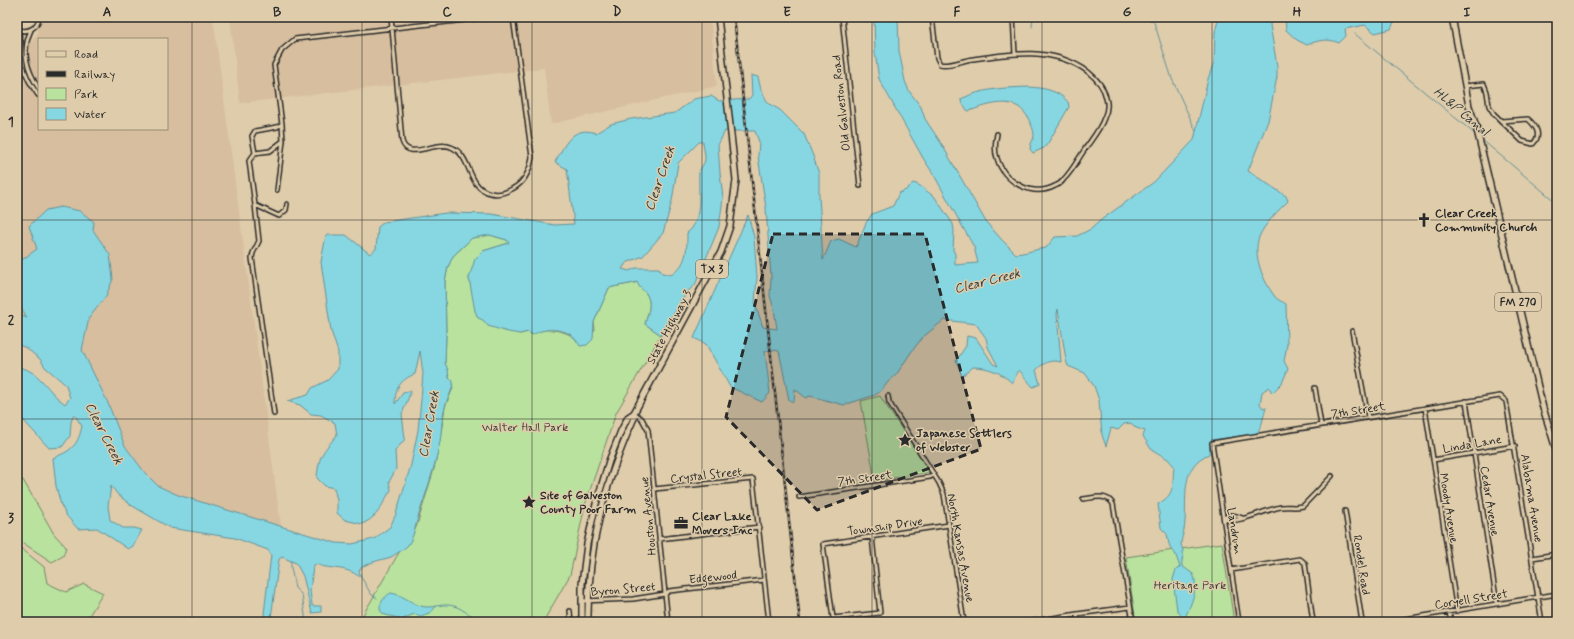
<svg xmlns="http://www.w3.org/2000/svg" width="1574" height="639" viewBox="0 0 1574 639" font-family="Mynerve,sans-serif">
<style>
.built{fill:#d6be9e;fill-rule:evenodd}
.green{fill:#b8e29e;stroke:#728664}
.water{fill:#87d7e3;stroke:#629299;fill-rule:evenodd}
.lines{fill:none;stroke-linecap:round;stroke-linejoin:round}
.stream{stroke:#629299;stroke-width:1}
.minor-casing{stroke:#2b2b2b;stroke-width:6}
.primary-casing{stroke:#2b2b2b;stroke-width:8}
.minor{stroke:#dfccaa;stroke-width:3}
.primary{stroke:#dfccaa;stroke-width:5}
.rail-casing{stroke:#2b2b2b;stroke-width:2.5}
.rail{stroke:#dfccaa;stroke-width:1;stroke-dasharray:3;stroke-linecap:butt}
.marked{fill:#2b2b2b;fill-opacity:0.2;stroke:#2b2b2b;stroke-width:3;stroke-dasharray:8 5;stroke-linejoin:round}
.grid{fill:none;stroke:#2b2b2b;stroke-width:1;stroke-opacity:0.55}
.labels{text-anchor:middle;stroke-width:3;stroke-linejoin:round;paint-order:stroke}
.shield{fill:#dfccaa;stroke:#615b51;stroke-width:1}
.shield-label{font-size:11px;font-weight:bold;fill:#2b2b2b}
.street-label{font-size:12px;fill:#2b2b2b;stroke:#dfccaa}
.poi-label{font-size:12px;font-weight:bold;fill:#2b2b2b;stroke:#dfccaa;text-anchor:start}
.park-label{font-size:12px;fill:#393d36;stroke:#dfccaa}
.water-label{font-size:13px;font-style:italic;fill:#343c3d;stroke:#dfccaa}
.neatline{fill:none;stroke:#2b2b2b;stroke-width:1.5}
.grid-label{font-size:13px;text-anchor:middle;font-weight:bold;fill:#2b2b2b}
</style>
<rect width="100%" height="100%" fill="#dfccaa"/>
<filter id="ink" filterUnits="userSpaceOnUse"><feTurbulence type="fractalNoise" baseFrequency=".025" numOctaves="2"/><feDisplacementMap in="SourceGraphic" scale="8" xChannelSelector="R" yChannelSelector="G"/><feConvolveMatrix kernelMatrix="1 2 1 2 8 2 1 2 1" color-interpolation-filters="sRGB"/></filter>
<g filter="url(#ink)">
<path class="built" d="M36,17H213L281,527L190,500L174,494L158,486L145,473L125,446L107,401L82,350L89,318L106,296L110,255L80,211L61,207L37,249L23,259L17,262V60L19,61L38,33ZM39,39H167V129H39Z
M230,17H710L717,86L551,124L544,68L240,103Z
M17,303L20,304L26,318L17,314Z"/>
<path class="green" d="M490,235L507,240L509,243L483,251L469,278L472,291L520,334C538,329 560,326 576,339L595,330L594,322L609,288C619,285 628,285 638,282C640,289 641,287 645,292C653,302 648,313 645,324L661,335L616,413L585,505L570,575L543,622H359L401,549L408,545L417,525L434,469L439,445L445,407L453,388L445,363L446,335L445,281L448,267L453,256L472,238Z
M880,396L930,472L875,481L861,401Z
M23,480L54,534L66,547L63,556L52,562L17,539V481Z
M1222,543L1234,622H1136L1126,557Z
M17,545L44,567L47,583L66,592L84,584L103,593L85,622H17Z"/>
<path class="water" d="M874,17H898L899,51L905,81L909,91L921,107L925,119L941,143L986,222L1002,240L1016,254C1027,253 1036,249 1046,248L1055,237L1077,236L1091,229L1101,220L1154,182L1194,140L1208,79L1214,62L1215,32L1219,17H1271L1270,25L1277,66V77L1268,121L1248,171L1286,196L1288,201C1278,211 1265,223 1259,237C1252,256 1264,283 1276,298C1278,300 1283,302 1286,304L1287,345L1284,361L1288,369L1282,383L1272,393L1269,387L1262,392L1260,404L1263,408L1266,407L1262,423L1257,434L1211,440L1209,454C1180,466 1187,496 1185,521C1185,529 1182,536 1181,543C1181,547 1184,550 1183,555C1183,559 1181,561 1182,566L1193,574C1200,588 1189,608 1184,620L1177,610L1173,579L1176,570L1180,567L1175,553L1171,549L1169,544L1167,534L1161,528L1158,504C1176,494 1172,485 1174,466L1168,459L1151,449L1143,436L1145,431L1134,427L1131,423L1124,424L1118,430L1111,428L1106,446L1102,435L1099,400L1094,386L1085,373L1068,366L1066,360L1058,309L1057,314L1061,362C1050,359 1044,363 1036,370L1040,384L1033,387L1019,370L1012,383C1001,372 988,367 973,367L962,376L956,361L966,346L967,336L976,338L993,364L998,366L988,347L986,338L976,324L944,320L923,337L912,351L896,375L888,382L881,391L875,395L844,405L810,396L806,398L795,389L794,402L789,400L779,351L773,350L765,351L770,393L762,402L730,387L706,344L694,338L748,215L754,237L757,277L755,303L763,327L777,329L774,309L770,296L771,277L766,208L758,156L759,142L755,131H725L718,145L720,173L723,198L719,227L695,285L687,292L661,335L645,324C648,313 653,302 645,292C641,288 640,289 637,282C628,285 619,285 609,288L594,322L593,339L587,345L580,346C577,341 574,337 570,334C559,328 542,328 533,335L528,332L520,334L508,332L488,326L483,320L478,318L475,311L469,278L475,259L483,251L509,243L507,240L490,235L472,238L453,256L448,267L445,281L446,335L445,363L448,370L449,378L453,381C453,391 447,398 445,407C441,420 442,434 439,446C434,470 426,493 418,517C416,524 413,539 408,545C407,547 393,556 391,557C382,560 362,563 359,571L361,577C356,575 353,572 349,571C338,567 327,569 316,564L313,566L310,591L312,605L313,606H321V612L312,613L303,576L296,563L282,557L279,559L271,618L269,620H266L264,614L271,555L268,550L235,538L170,528L131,505L118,495L111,486L108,506L110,520L123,528H134L142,530L133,546L128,549L97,528L78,529L66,515L61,505L56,486L53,458C71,451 78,446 82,426L74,414L71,422L70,436L62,447L49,448L24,421L17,410V368L19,367C42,372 47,392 65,404L70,398L66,385L45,367L40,359L26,348L17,344V314L27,318L20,305L17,303V262L23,259L37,249L29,226L46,210L61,207L80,211L94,222L93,230L110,255L113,279L106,296L89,318L82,350L107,401L125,446L145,473L158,486L178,495L336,543L352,544L374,539L390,527L396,514L411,465L418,430L421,400L423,373L420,351L415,374C400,380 395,388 395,404L403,393L411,391L402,414L405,439L395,451L396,469L389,482L391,490C385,498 380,512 373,517C370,520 366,522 362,524L345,520L337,513V500L334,488L325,486L317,478C319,455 322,453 337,435L335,423L321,415L311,414L300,405L287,401L308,395L312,388L328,380L338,369V352L331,331L321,262L326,235H346L370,254L376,249L378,227L384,222L446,213L491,214L555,225L574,224L567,169L555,162C565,145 572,125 596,133L611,124L631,119L675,113L694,99L711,96L719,101L749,99L752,95L751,75L758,77L761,90L768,103L780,110L804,134L813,156L819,174V196L823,260L831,241L839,239L856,247L866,223L872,214L893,206L899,193L906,190L913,183C922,185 926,192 934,196L953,224L954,231L953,250L955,254V265L978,263L974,247L961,224L934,175L923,158L879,79L875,53ZM699,142H703C703,147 706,155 705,160C704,165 699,169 699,174C698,191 703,222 687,233C687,250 687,265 671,275L662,273L659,268H636L629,271L622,269L626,263L643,256L663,233L672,201L678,163Z
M1285,17H1396L1391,29L1375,33L1365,25L1345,29L1346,36L1339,43C1328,38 1318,40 1307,45L1297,40L1286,30Z
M1029,87C1043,88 1058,90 1068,102L1069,107L1048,143L1044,148L1033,153L1030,149C1030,143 1034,140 1034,135C1034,130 1031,124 1029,120C1018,94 990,104 969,111L967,110L961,101V99C983,88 1005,88 1029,87Z
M391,593C409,596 416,611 436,606L433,610L429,613L421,616L414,614L401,620C396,616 392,617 386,615C373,610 384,596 391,593Z"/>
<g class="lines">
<path class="stream" d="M1145,17L1154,22L1172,79L1196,131
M1032,27L1033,17
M1355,34L1476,135
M1481,139L1557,203
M291,561V567L295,588L302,595L306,622
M361,577L371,594L377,598
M436,606C458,602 459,610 477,618
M483,621L486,622"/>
<defs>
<path id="minor" d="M391,17L402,141C408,162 435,140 451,147C473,156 466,188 491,193C498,195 505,193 512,189C524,183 530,171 532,157L513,17
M842,17L860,186
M932,17L937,58L940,64C949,67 963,60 973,59C1012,53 1053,47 1087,71C1096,78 1104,86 1106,98C1108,104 1107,112 1104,118C1100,130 1090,141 1083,152C1077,161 1072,171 1064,179C1062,182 1058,185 1055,186C1032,198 1004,182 997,158C994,150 995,143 997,134
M1013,17L1015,54
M17,29C27,34 38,28 39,17
M31,30C21,52 27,70 39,89
M17,31C24,41 20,53 23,64C25,76 32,86 38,95
M1465,86L1484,84L1487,92L1489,106L1494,114L1522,141L1533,144C1542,135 1536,126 1528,119L1501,121
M283,141L270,151L255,153L249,161L255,205L279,216L286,210L287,204
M255,153L252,136L255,131L277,127L282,124
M277,190L283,141L282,124L274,65L282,50L295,39L492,17
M255,205L259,241L253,253L252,258L274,414
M1352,331L1368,417
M1315,388L1321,425
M888,396L889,402L939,483L944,494L964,622
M1466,401L1497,604
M1425,408L1457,611
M634,413L642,419L648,430L668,622
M1433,460L1515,446
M654,489L753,479L769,622
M799,497L930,477L934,475
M1083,499C1093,498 1107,493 1113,504L1133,622
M1345,511L1362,622
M1224,519C1237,525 1266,509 1281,507C1289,506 1296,508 1303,506L1332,476
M1224,519C1229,513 1235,515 1242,518
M872,537L880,613L833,618L823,544L949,525
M659,539L759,527
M1532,558L1557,554
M1231,570L1300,559L1305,563L1313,622
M582,601L633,599L665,594L669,591L764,580
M570,611L571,622
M1449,612L1451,622
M1077,614L1078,622
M1557,615V617
M1029,622L1077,614L1130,607
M1239,622L1212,443L1500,396L1506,401L1542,622
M1387,622L1557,594"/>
<path id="primary" d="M1452,17L1469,106L1476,126L1543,408L1557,452
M582,622V584L587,544L596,504L609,461L621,431L628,417L634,413
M588,622C587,547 604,486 634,418V413L721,252L730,226L736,180L718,17"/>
</defs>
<use href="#minor" class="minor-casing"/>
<use href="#primary" class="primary-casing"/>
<use href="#minor" class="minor"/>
<use href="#primary" class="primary"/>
<defs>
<path id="rail" d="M734,17L800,622"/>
</defs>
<use href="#rail" class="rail-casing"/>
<use href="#rail" class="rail"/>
</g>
</g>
<path class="marked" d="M773,234H925L981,449L817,510L726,417Z"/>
<path class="grid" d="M192,17V622M362,17V622M532,17V622M702,17V622M872,17V622M1042,17V622M1212,17V622M1382,17V622M17,220H1557M17,419H1557"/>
<defs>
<symbol id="church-bare" viewBox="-9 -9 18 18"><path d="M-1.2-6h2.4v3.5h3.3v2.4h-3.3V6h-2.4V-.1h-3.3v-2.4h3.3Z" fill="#2b2b2b" stroke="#dfccaa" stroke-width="2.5" paint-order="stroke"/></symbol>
<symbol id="sight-bare" viewBox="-9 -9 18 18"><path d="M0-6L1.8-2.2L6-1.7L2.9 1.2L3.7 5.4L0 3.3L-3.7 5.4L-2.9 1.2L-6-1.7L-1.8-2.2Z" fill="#2b2b2b" stroke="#dfccaa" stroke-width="2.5" paint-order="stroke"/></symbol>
<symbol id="office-bare" viewBox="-9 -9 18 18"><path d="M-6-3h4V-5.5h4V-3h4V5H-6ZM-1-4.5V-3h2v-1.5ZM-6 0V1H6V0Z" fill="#2b2b2b" stroke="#dfccaa" stroke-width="2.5" paint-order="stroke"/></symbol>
</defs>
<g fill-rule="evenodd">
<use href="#church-bare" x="1414" y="210" width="20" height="20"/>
<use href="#sight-bare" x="895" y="430" width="20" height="20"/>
<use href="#sight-bare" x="519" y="492" width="20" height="20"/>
<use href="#office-bare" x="671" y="513" width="20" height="20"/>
</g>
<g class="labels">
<g class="shield">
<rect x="696" y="260" width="32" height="18" rx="3"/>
<rect x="1495" y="293" width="46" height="18" rx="3"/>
</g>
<g class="shield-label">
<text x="712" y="273">TX 3</text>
<text x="1518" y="306">FM 270</text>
</g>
<g class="street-label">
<text transform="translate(841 103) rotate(-96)" y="4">Old Galveston Road</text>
<text transform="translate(669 327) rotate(-62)" y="4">State Highway 3</text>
<text transform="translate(1358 410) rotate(-9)" y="4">7th Street</text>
<text transform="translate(1472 444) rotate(-10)" y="4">Linda Lane</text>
<text transform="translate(706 475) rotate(-6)" y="4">Crystal Street</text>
<text transform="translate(865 478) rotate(-8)" y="4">7th Street</text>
<text transform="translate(1532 498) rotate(81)" y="4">Alabama Avenue</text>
<text transform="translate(1490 501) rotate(81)" y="4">Cedar Avenue</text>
<text transform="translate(1449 508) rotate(81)" y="4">Moody Avenue</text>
<text transform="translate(648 516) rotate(-96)" y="4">Houston Avenue</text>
<text transform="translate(885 526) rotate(-8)" y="4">Township Drive</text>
<text transform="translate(1235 531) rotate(81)" y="4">Landrum</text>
<text transform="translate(961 548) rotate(80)" y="4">North Kansas Avenue</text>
<text transform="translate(1362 565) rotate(81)" y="4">Rondel Road</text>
<text transform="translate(713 577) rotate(-6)" y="4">Edgewood</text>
<text transform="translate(623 589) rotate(-5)" y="4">Byron Street</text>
<text transform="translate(1471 599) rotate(-9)" y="4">Coryell Street</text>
</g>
<g class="poi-label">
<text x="1435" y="217">Clear Creek<tspan x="1435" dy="14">Community Church</tspan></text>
<text x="916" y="437">Japanese Settlers<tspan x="916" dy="14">of Webster</tspan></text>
<text x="540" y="499">Site of Galveston<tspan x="540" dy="14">County Poor Farm</tspan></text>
<text x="692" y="520">Clear Lake<tspan x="692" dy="14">Movers Inc</tspan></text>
</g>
<g class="park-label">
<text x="525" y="431">Walter Hall Park</text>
<text x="1190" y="589">Heritage Park</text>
</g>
<g class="water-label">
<text transform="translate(1462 111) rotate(40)" y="5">HL&amp;P Canal</text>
<text transform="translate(659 178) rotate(-71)" y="5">Clear Creek</text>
<text transform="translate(987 280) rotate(-14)" y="5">Clear Creek</text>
<text transform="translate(428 424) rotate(-80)" y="5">Clear Creek</text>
<text transform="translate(105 433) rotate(63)" y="5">Clear Creek</text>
</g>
</g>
<rect width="1574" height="639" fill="none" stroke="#dfccaa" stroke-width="44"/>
<rect x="38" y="38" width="130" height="92" fill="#dfccaa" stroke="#978c77"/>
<rect x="46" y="51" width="20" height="6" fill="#dfccaa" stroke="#978c77"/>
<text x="74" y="58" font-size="12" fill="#2b2b2b">Road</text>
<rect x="46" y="71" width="20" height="6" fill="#2b2b2b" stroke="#978c77"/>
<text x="74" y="78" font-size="12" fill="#2b2b2b">Railway</text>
<rect x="46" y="88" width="20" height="12" fill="#b8e29e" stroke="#978c77"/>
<text x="74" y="98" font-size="12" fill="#2b2b2b">Park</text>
<rect x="46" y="108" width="20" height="12" fill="#87d7e3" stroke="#978c77"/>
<text x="74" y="118" font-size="12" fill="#2b2b2b">Water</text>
<rect x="22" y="22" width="1530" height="595" class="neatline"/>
<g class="grid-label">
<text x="107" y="16">A</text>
<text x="277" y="16">B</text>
<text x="447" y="16">C</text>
<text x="617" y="16">D</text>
<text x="787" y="16">E</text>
<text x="957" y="16">F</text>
<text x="1127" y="16">G</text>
<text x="1297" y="16">H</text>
<text x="1467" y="16">I</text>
<text x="11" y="126">1</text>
<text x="11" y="324">2</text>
<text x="11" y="522">3</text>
</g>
</svg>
